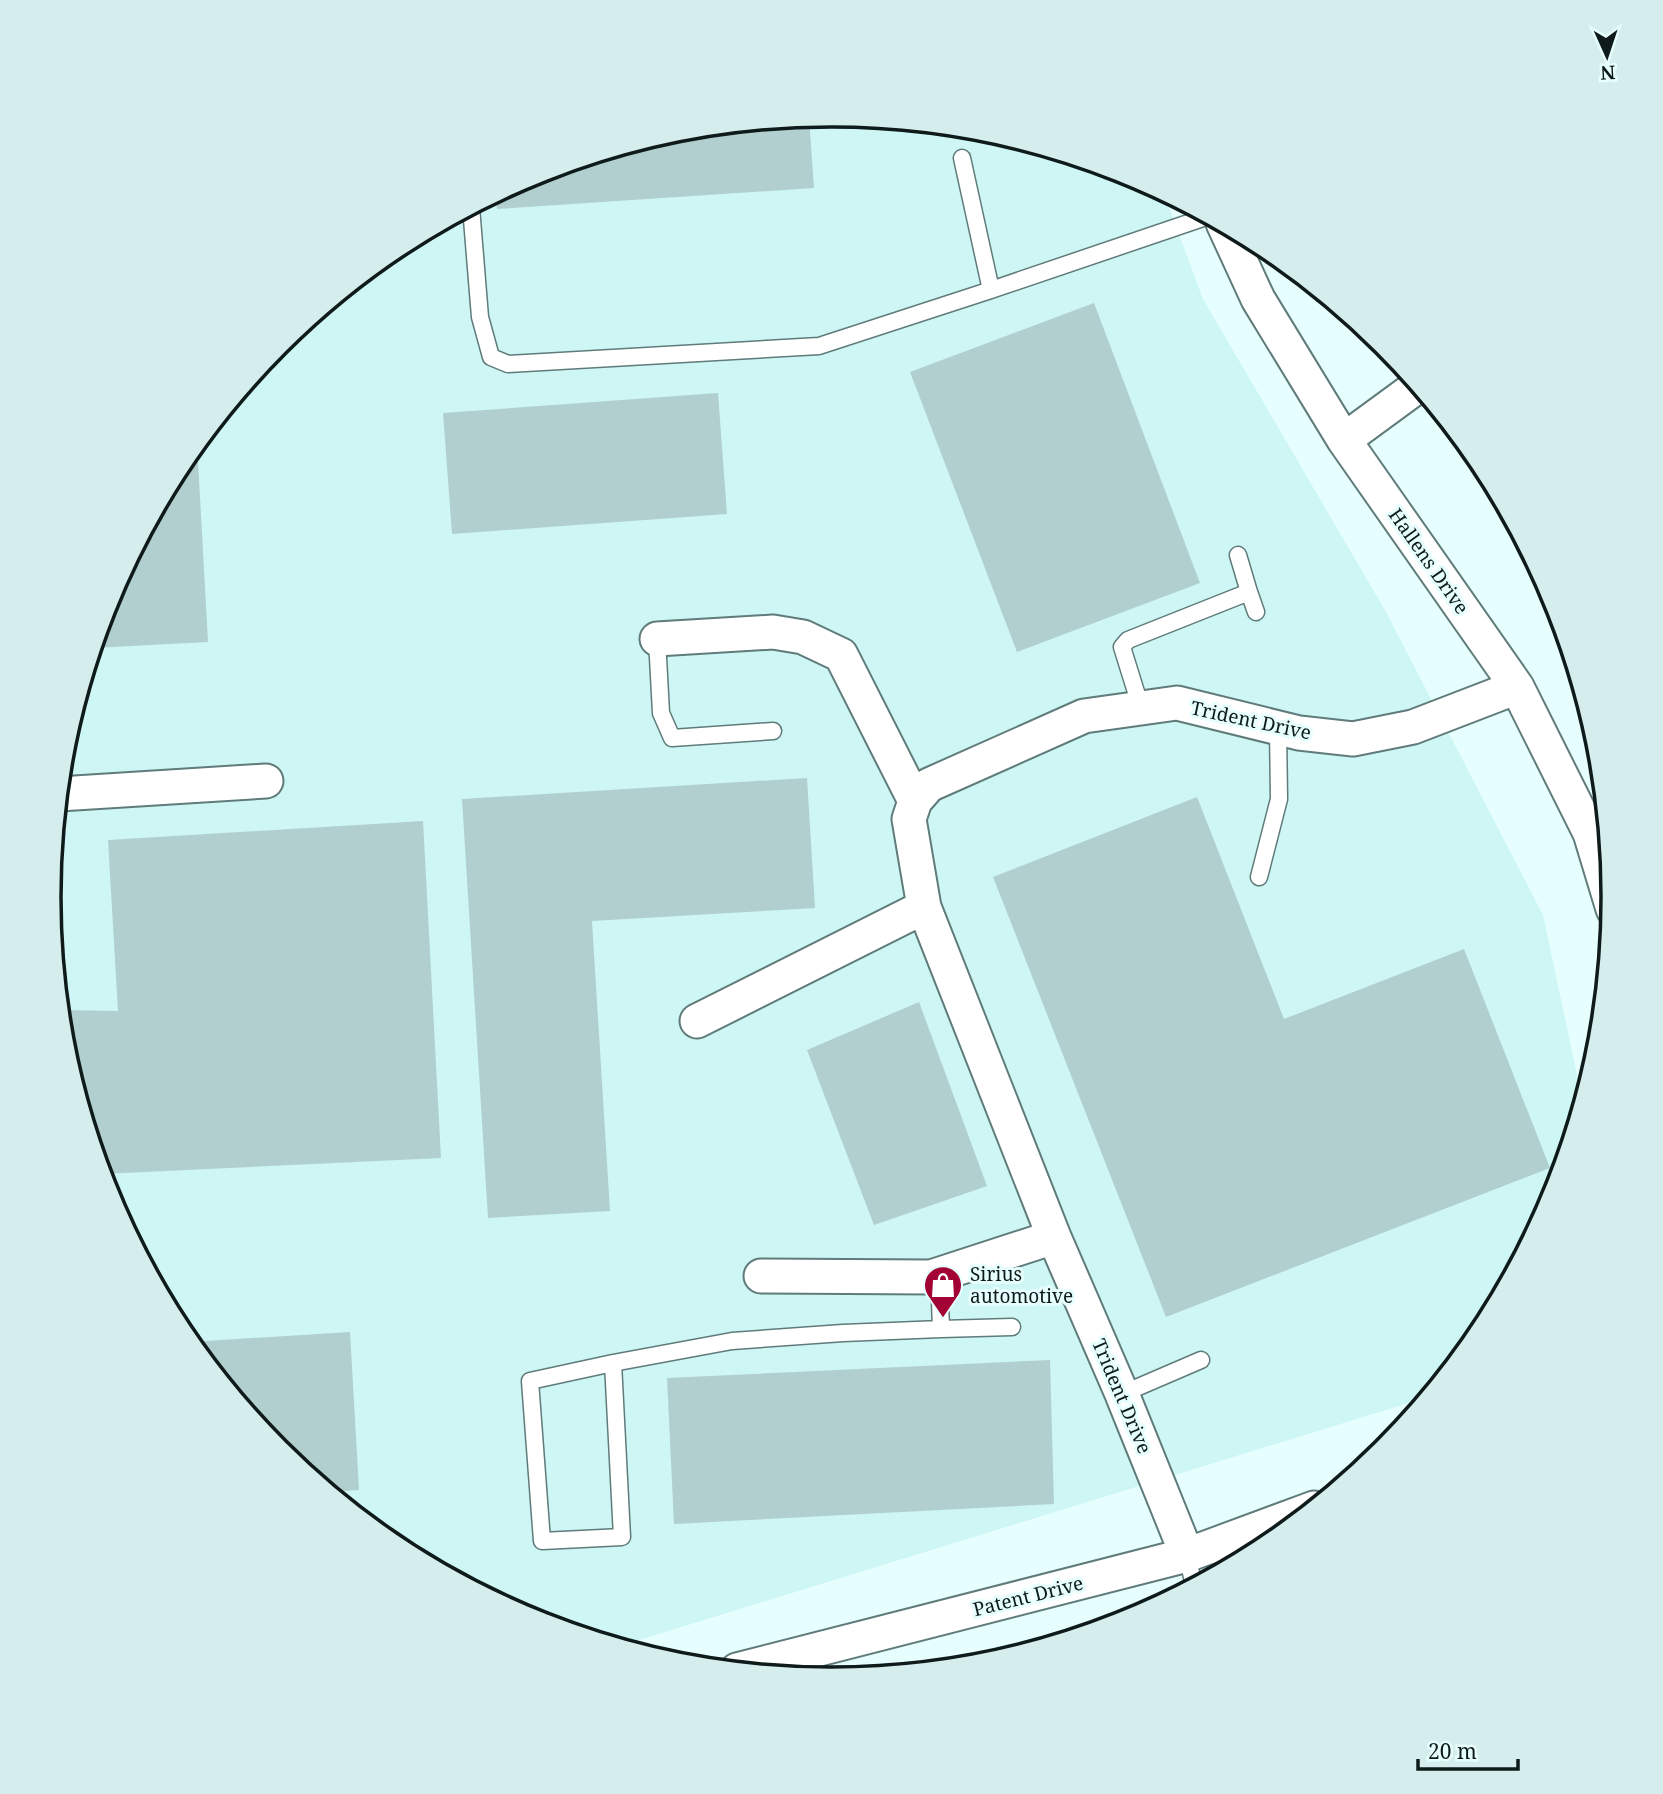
<svg xmlns="http://www.w3.org/2000/svg" width="1663" height="1794" viewBox="0 0 1663 1794" font-family="'Noto Serif',serif">
<style>
.built{fill:#cdf6f5}
.building{fill:#b2cfcf}
.lines{fill:none;stroke-linecap:round;stroke-linejoin:round}
.lane-casing{stroke:#5f7b7a;stroke-width:19}
.street-casing{stroke:#5f7b7a;stroke-width:37}
.lane{stroke:#fff;stroke-width:16}
.street{stroke:#fff;stroke-width:33}
.labels{text-anchor:middle;stroke-width:6;stroke-linejoin:round;paint-order:stroke}
.street-label{font-size:19px;fill:#0f1a1a;stroke:#e6fffe}
.poi-label{font-size:19px;fill:#0f1a1a;stroke:#e6fffe;text-anchor:start}
.rim{fill:none;stroke:#0f1a1a;stroke-width:3.5}
</style>
<rect width="100%" height="100%" fill="#e6fffe"/>
<path class="built" d="M832,115L985,130L1131,174L1163,191L1203,299L1386,612L1543,915L1583,1103L1554,1197L1482,1332L1428,1397L620,1646L532,1620L396,1547L278,1450L181,1331L108,1196L64,1049L49,897L64,744L109,597L181,462L278,343L397,246L532,174L679,129Z"/>
<path class="building" d="M809,117L814,188L497,209L496,193L532,174L679,129Z
M1094,303L1200,583L1017,652L910,372Z
M718,393L727,514L452,534L443,413Z
M197,443L208,642L93,648L109,597L181,462Z
M807,778L815,908L592,921L610,1211L488,1218L462,799Z
M1197,797L1284,1019L1464,949L1550,1168L1166,1317L993,877Z
M423,821L441,1158L102,1174L64,1049L60,1010L118,1011L108,840Z
M919,1002L987,1186L874,1225L807,1050Z
M350,1332L359,1490L329,1492L278,1450L189,1342Z
M1050,1360L1054,1504L674,1524L667,1378Z"/>
<g class="lines">
<defs>
<path id="lane" d="M962,158L991,290
M471,207L480,317L491,357L508,364L819,346L991,290L1209,216
M1238,555L1249,592
M657,639L661,713L672,738L773,731
M1141,708L1122,647L1128,640L1249,592L1256,612
M1259,877L1279,799L1278,728
M941,1329L1012,1327
M613,1363L622,1537L542,1541L530,1381L613,1363L732,1341L843,1333L941,1329L939,1274
M1122,1394L1201,1360
M1187,1555L1194,1586"/>
<path id="street" d="M1223,223L1258,299L1344,440L1517,687L1590,833L1613,909
M1344,440L1419,385
M657,639L773,632L803,637L841,655L915,801L929,785L1084,716L1177,703L1299,733L1353,739L1413,727L1517,687
M59,794L266,781
M915,801L909,819L924,907L1054,1237L1122,1394L1187,1555
M697,1021L924,907
M761,1276L931,1277L1054,1237
M737,1670L1187,1555L1314,1508"/>
</defs>
<use href="#lane" class="lane-casing"/>
<use href="#street" class="street-casing"/>
<use href="#lane" class="lane"/>
<use href="#street" class="street"/>
</g>
<defs>
<symbol id="shop-pin" viewBox="-11 -11 22 30"><path d="M0 17L-7.5 6A9.5 9.5 0 1 1 7.5 6Z" fill="#a20234" stroke="#e6fffe"/><path d="M-5-2.5h2.3a2.7 3.5 0 0 1 5.4 0H5L5.5 6h-11ZM-1.5-2.5h3a1.5 2.3 0 0 0-3 0Z" fill="#fff"/></symbol>
</defs>
<g fill-rule="evenodd">
<use href="#shop-pin" x="921" y="1263" width="44" height="60"/>
</g>
<g class="labels">
<g class="street-label">
<text transform="translate(1429 561) rotate(55)" y="7">Hallens Drive</text>
<text transform="translate(1251 720) rotate(12)" y="7">Trident Drive</text>
<text transform="translate(1122 1396) rotate(67)" y="7">Trident Drive</text>
<text transform="translate(1028 1596) rotate(-14)" y="7">Patent Drive</text>
</g>
<g class="poi-label">
<text x="970" y="1281">Sirius<tspan x="970" dy="22">automotive</tspan></text>
</g>
</g>
<path d="M0 0H1663V1794H0ZM61 897a770 770 0 1 1 1540 0a770 770 0 1 1-1540 0Z" fill="#d5edec" fill-rule="evenodd"/>
<path class="rim" d="M61 897a770 770 0 1 1 1540 0a770 770 0 1 1-1540 0Z"/>
<g transform="translate(1607 56) rotate(177)" stroke="#e6fffe" stroke-width="5" paint-order="stroke">
<path d="M0-5L12 26L0 18L-12 26Z" fill="#0f1a1a"/>
<text y="-10" font-size="19" font-weight="bold" text-anchor="middle" fill="#0f1a1a">N</text>
</g>
<path d="M1418 1759v10h100v-10" fill="none" stroke="#0f1a1a" stroke-width="3.5"/>
<text x="1428" y="1759" font-size="21" fill="#0f1a1a" stroke="#e6fffe" stroke-width="5" paint-order="stroke">20 m</text>
</svg>
